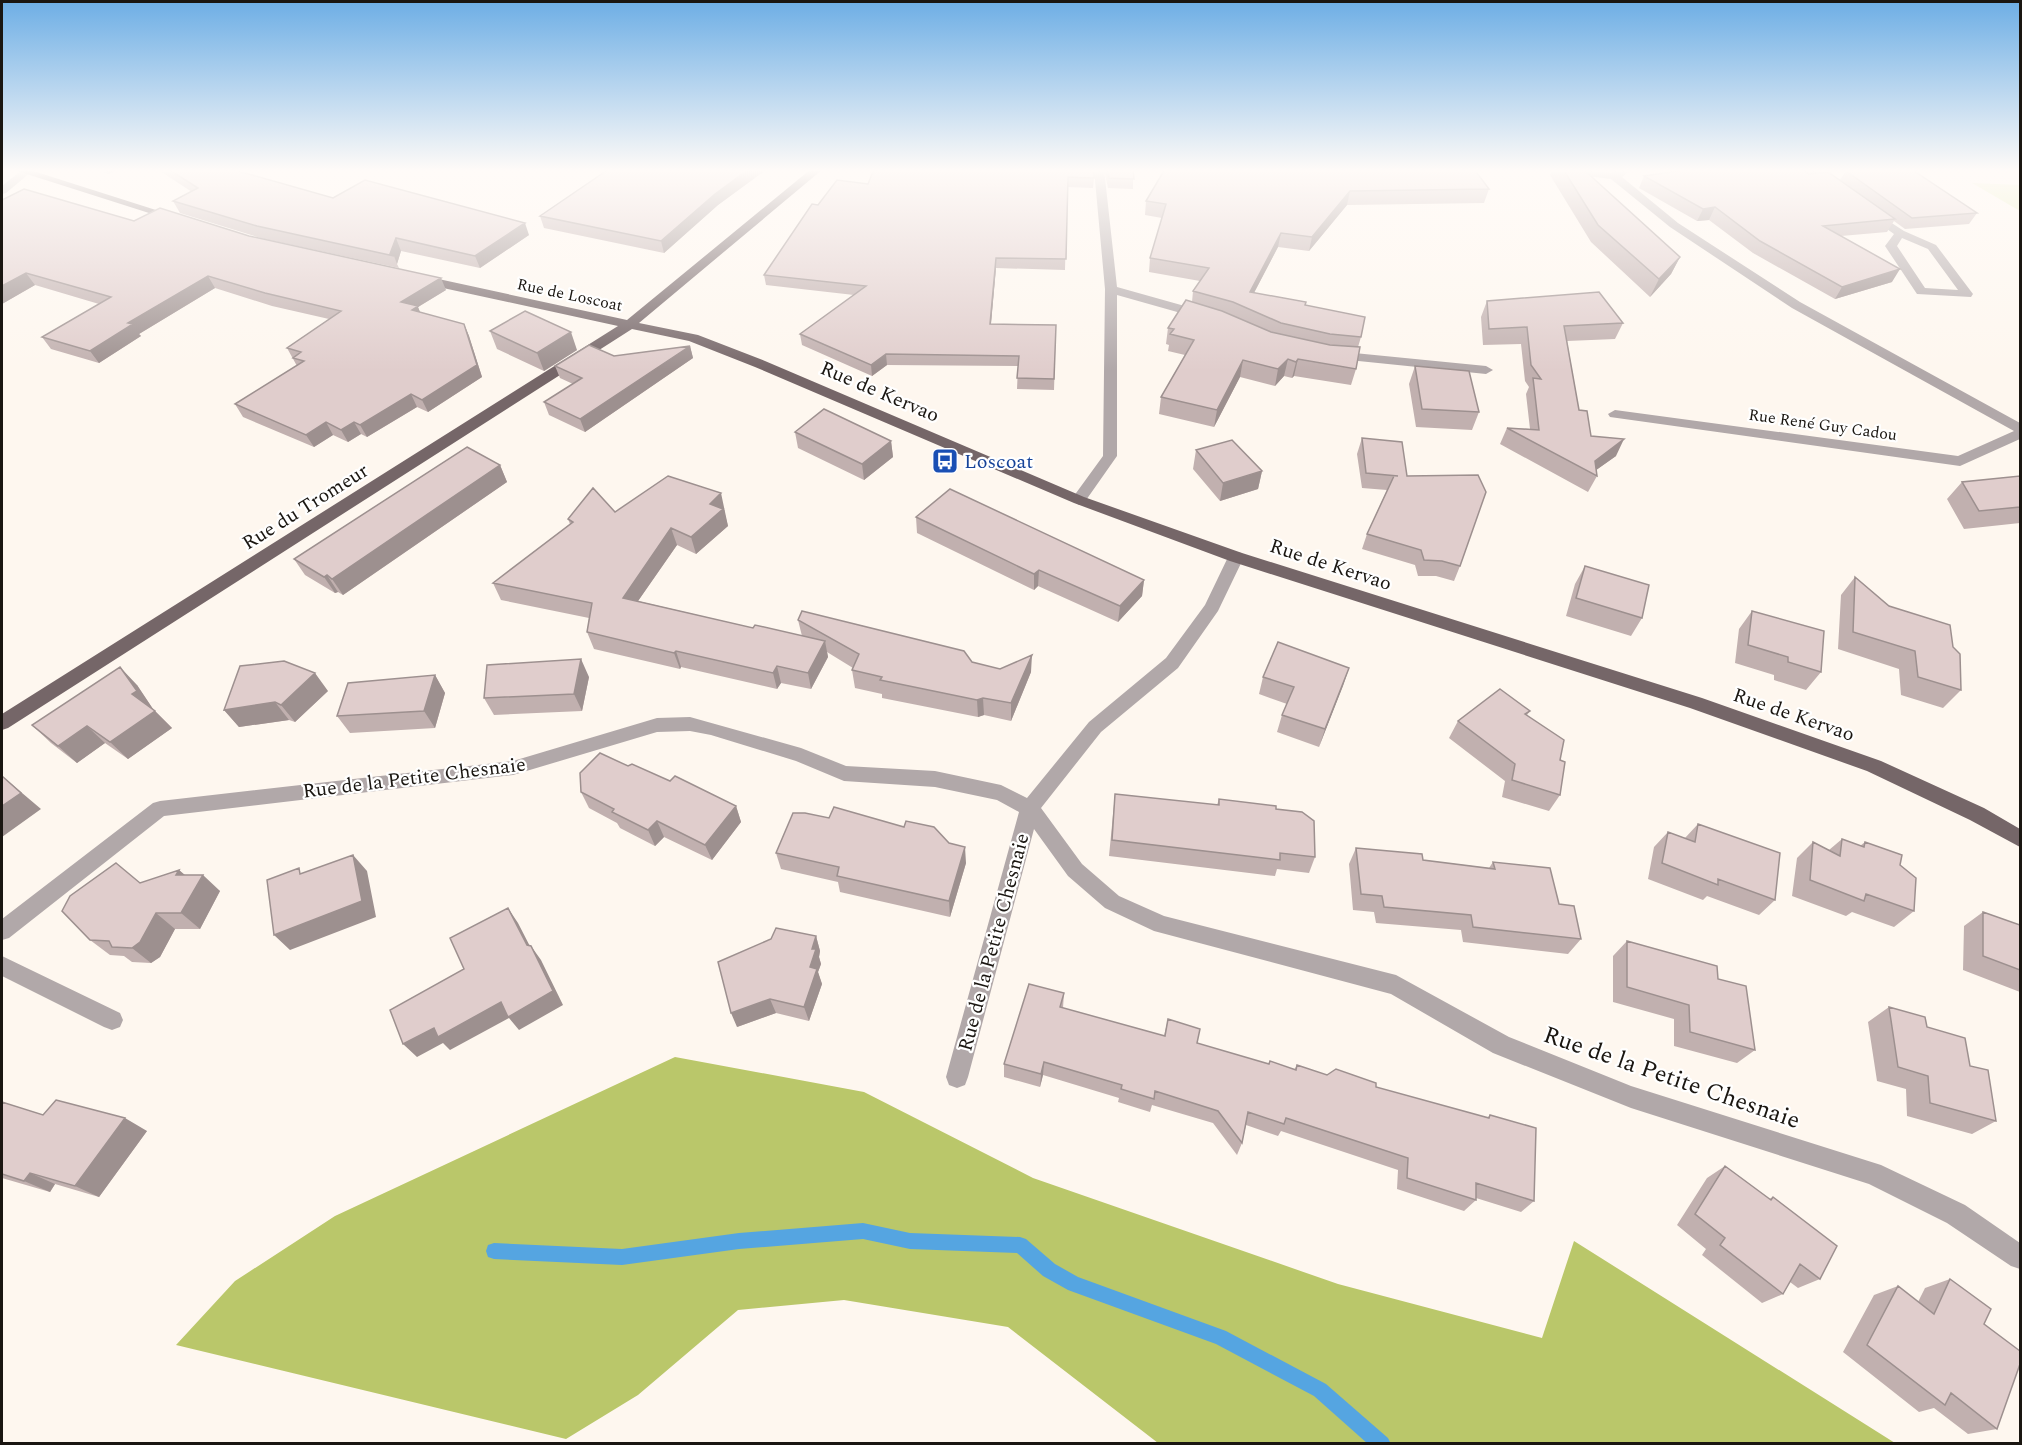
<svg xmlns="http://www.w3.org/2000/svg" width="2022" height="1445" viewBox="0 0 2022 1445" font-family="Spectral,serif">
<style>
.green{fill:#e3ecb3}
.forest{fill:#bac76a}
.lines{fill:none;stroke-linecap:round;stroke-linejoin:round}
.stream{fill:#55a5e1;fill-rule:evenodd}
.minor{fill:#b1a8a9;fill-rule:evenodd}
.major{fill:#756668;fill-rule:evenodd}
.wall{fill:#c1b0af}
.shaded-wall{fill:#9d908f}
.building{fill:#e0cdcc;stroke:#9d908f;stroke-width:1.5}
.labels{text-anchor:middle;stroke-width:4.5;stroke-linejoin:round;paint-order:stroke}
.far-street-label{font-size:16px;fill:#1a1611;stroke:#fff}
.street-label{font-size:20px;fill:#1a1611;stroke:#fff}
.transit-label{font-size:20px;fill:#164399;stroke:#fff;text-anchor:start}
.near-street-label{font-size:24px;fill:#1a1611;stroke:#fff}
</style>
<rect width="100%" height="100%" fill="#fef7ef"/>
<path class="green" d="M1972,183L2020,185V211Z"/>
<path class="forest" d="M675,1057L864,1092L1033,1178L1338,1284L1542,1338L1574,1241L1895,1443H1158L1008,1327L844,1300L738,1310L638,1395L566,1439L176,1345L235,1281L335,1216Z"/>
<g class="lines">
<path class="stream" d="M863,1223L910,1233L1020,1237L1026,1239L1055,1264L1078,1277L1226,1331L1326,1384L1388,1438L1391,1444H1368L1314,1396L1216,1344L1068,1290L1043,1276L1017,1253L910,1249L863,1239L739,1249L622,1265L494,1259L488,1257L486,1251L488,1245L494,1243L622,1249L739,1233Z"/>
<path class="minor" d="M1094,169H1104L1117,287L1206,312L1208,315L1202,319L1117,295V456L1084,503L1079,505L1071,500L1103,456L1105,289Z
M1574,169L1610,173L1620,169H1632L1622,177L1678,223L1800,302L2020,423V439L1960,466L1610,417L1608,414L1615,410L1958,456L2014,431L1792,308L1670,227L1611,179L1587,176Z
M1805,169H1817L1840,187L1839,189H1831Z
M22,170H30L31,172L6,193L2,194V186Z
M1870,209L1904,231L1936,245L1973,294L1971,297L1917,294L1885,246L1894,234L1866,214V210ZM1902,238L1928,249L1958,290L1925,288L1897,246Z
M1334,351L1486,366L1493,370L1486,374L1329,358L1327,355Z
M1236,552L1242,553L1244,557L1218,611L1178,668L1101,732L1041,808L1082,864L1119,896L1164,916L1396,975L1509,1037L1631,1086L1881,1165L1965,1205L2020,1243V1269L2011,1266L1947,1223L1869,1184L1631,1108L1493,1053L1391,994L1154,931L1105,908L1068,876L1034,829L968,1077L965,1085L957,1088L949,1085L946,1077L1019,812L997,800L935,787L844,781L796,761L711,735L690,731L657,732L513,775L164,816L9,938L2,940V919L153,803L160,801L513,761L657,718L690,717L801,748L846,766L935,771L1001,785L1027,798L1089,722L1166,658L1205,605L1230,553Z
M2,956L120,1013L123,1020L120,1027L112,1030L104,1027L2,976Z"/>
<path class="major" d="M11,169H27L181,218L179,220H171Z
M811,169H823L639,323L698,335L765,361L1084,497L1242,553L1702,698L1881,761L1984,808L2020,829V847L1970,820L1867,771L1690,708L1230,561L1074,503L755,367L689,341L632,329L8,728L2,730V714L618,326L420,283L416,282V276L420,275L627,320Z"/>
</g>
<path class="wall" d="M95,169H120L108,174Z
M157,169H231L333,198L529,235L480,268L401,251L397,264L399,268L264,239L180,213L173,201L192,192Z
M592,169H767L718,205L664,253L544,228L540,216L604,172Z
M874,169L1094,178L1093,188L1067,187L1065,270L996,268L991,324L1056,325L1054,390L1017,389L1018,366L887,365L872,376L802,345L800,334L854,295L766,285L764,275L818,205L868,184Z
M1104,169H1133V189L1108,188Z
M1165,169L1489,189L1484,203L1347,205L1309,251L1278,247L1254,293L1306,302V306L1361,337L1358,347L1356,369L1351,385L1294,376L1292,378L1284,376L1275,386L1240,377L1214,427L1159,414L1161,397L1185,355L1168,351L1169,345L1166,344L1168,328L1192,302L1193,291L1200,281L1149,272L1150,258L1162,218L1145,215L1146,201Z
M1552,169H1583L1680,257L1671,274L1650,297L1591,242L1550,175Z
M1847,169H1911L1977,213L1969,224L1905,229L1894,221L1887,232L1841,236L1892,282L1835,299L1753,253L1709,220L1697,221L1639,188L1644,176L1809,174L1840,180Z
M2,200L134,221L249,236L446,290L418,307L420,313L464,324L469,336L482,377L428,412L417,407L367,437L361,434L348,442L333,435L314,447L243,417L235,404L297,366L287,348L329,319L272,306L215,288L139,334L141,336L99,363L51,349L42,337L99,304L35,285L2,304Z
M1487,301L1623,323L1615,339L1567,341L1579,410L1591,436L1616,456L1596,470L1597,476L1588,492L1500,444L1507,428L1530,429L1526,394L1529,387L1525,381L1521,344L1483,345L1481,317Z
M490,331L577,350L544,371L497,349Z
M690,346L693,358L585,432L549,415L544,402L573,384L560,378L555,366L614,356Z
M1415,366L1479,412L1472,430L1416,427L1409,384Z
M795,432L891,441L893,457L864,480L798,448Z
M1362,438L1407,476L1460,566L1454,581L1436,576H1418L1415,565L1362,549L1367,534L1387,490L1362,488L1357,454Z
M1196,450L1262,471L1258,489L1220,501L1193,469Z
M500,465L507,482L343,595L338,592L335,593L305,575L294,559Z
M2020,476V523L1964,529L1947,499L1962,482Z
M725,510L724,511L728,526L696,554L677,545L638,601L753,628L802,636L798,620L1000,669L1031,672L1011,721L984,715L978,717L882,698V694L855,688L852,670L853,668L827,652L828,657L811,689L781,683L777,689L681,667L680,669L594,649L587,632L589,618L501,600L493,583L570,524L568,519L615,512Z
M916,517L1144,580L1142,596L1118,622L1038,586L1034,590L917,533Z
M1585,566L1642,618L1631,636L1566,616L1575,584Z
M1855,577L1889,606L1953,647L1961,690L1943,708L1901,695L1899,669L1838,649L1841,595Z
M1752,611L1821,672L1806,690L1774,680V675L1735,663L1739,629Z
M1349,668L1319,747L1277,732L1282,715L1287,704L1259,694L1263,677Z
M435,675L445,693L435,728L350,733L337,716Z
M589,677L582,711L494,715L484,698Z
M137,685L153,709L172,728L128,759L105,743L77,763L51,743L32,725Z
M328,691L295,722L289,720L239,727L224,710Z
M1530,711L1527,715L1560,760V795L1549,811L1502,797L1505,781L1449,738L1458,721Z
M628,766L670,781L736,806L741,822L712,860L664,837L655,846L620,828L617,823L589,808L581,792Z
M1115,794L1217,805L1219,799L1276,809L1315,857L1309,873L1277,869L1275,876L1109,856Z
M1698,824L1775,900L1759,915L1707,896L1703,900L1648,879L1654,847L1668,832L1685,838Z
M1842,839L1860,846L1865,842L1900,865L1914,911L1894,927L1852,912L1846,916L1792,896L1797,858L1813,842L1829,850Z
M1356,848L1423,860L1489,868L1493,862L1559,904L1581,939L1568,954L1463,942L1461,930L1376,923L1374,912L1353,910L1349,864Z
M776,853L966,863L950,917L840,892L838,882L781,869Z
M179,870L185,875L220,891L200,929H175L160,957L151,963L132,962L124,956L110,955L90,940L140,883Z
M1983,912L2020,925V992L1963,970L1964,926Z
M816,936L820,951L819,957L821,964L818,972L822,984L809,1021L776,1013L737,1027Z
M1627,941L1718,979L1755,1050L1737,1063L1674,1046V1019L1613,1002V956Z
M1064,993L1063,1008L1164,1036L1168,1019L1197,1043L1268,1064L1270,1061L1294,1070L1297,1065L1327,1075L1376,1087L1487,1118L1490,1115L1534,1201L1521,1212L1476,1198V1200L1464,1211L1397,1189L1398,1170L1281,1131L1278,1136L1246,1125L1242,1143L1237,1155L1213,1123L1152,1105L1150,1112L1118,1102L1119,1098L1043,1075L1040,1087L1004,1077V1064Z
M1889,1007L1927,1027L1970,1066L1996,1121L1972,1134L1907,1116L1906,1089L1877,1081L1868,1022Z
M2,1102L43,1115L147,1131L99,1197L55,1184L50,1192L2,1178Z
M1725,1166L1769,1199L1773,1197L1820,1279L1798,1288L1790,1282L1783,1294L1762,1303L1702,1255L1706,1249L1677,1225L1707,1178Z
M1950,1279L1984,1324L1997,1429L1968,1434L1934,1408L1919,1412L1843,1352L1874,1295L1898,1286L1918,1302L1925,1288Z"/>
<path class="shaded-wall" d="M105,169H120L108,174Z
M749,169H767L718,205L664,253L661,241L715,194Z
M1350,191L1347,205L1309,251L1312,237Z
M1715,207L1709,220L1697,221L1703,209Z
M525,223L529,235L480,268L475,256Z
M1281,233L1278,247L1247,306L1250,292Z
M396,238L401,251L397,264L394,256L390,254Z
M1680,257L1671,274L1650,297L1659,279Z
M996,258V268L990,334V324Z
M1900,269L1892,282L1835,299L1842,287Z
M26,273L35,285L2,304V286Z
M208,276L215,288L139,334L141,336L99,363L90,351L128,323Z
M441,278L446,290L418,307L423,319L401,302Z
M464,324L469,336L482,377L428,412L422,400Z
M571,332L577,350L544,371L537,353Z
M690,346L693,358L585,432L580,419Z
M886,354L887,365L872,376L871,365Z
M1288,359L1284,376L1275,386L1278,369Z
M1298,359L1294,376L1292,378L1296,362Z
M1243,360L1240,377L1214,427L1217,410Z
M411,394L417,407L367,437L360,425Z
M326,422L333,435L314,447L306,435Z
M354,422L361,434L348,442L341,430Z
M1624,439L1616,456L1592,473L1595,461Z
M891,441L893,457L864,480L862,464Z
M500,465L507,482L343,595L332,579Z
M1262,471L1258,489L1220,501L1223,483Z
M721,493L728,526L696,554L691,537L710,504Z
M671,528L677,545L629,614L623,598Z
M1039,570L1038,586L1034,590V574Z
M327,575L338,592L335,593L324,577Z
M1144,580L1142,596L1118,622L1120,606Z
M825,641L828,657L811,689L808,673Z
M676,651L681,667L680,669L674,653Z
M1032,655L1031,672L1011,721V703Z
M581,659L589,677L582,711L574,694Z
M777,666L781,683L777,689L773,673Z
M120,667L137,685L153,709L132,694Z
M1349,668L1343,686L1319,747L1325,729Z
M315,673L328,691L295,722L281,705Z
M435,675L445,693L435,728L424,711Z
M983,698L984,715L978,717L977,700Z
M275,702L289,720L239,727L224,710Z
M155,711L172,728L128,759L110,742Z
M87,726L105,743L77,763L58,746Z
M2,776L41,809L2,837Z
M736,806L741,822L712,860L705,845Z
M657,821L664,837L655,846L648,830Z
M965,847L966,863L950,917L949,901Z
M353,855L367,871L376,917L290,950L274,935Z
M179,870L197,886L203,875L220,891L200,929L181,913L176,875Z
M508,908L518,923L537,960L527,945Z
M156,913L175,929L160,957L151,963L132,948Z
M816,936L820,951L819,957L821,964L818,972L822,984L809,1021L804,1007L810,967L812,949Z
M531,946L541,960L563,1005L519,1030L509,1018L450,1050L443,1043L417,1057L403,1044Z
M770,999L776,1013L737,1027L731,1013Z
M1044,1062L1043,1075L1040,1087L1041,1074Z
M125,1118L147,1131L99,1197L75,1186Z
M30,1173L55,1184L50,1192L24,1181Z"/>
<path class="building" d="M168,169H231L333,198L365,180L525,223L475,256L396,238L390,254L394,256L257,226L173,201L198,188Z
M609,169H749L715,194L661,241L540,216Z
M874,169H1094V178L1068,177L1066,259L996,258L990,324L1056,325L1054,379L1017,378L1019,356L886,354L871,365L800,334L866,286L764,275L812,204L818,205L837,180L868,184Z
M1107,169H1133L1134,179L1109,178Z
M1165,169H1474L1489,189L1350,191L1312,237L1281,233L1250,292L1306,302L1305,305L1365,317L1361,337L1330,334L1281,323L1233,302L1193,291L1209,268L1150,258L1166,204L1146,201Z
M1563,169H1583L1680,257L1659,279L1598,225Z
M1692,169H1802L1809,174L1828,172L1895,219L1823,226L1900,269L1842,287L1760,241L1715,207L1703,209L1644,176Z
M1851,169H1911L1977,213L1912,218L1846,171L1851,170Z
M24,189L134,221L160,208L249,236L441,278L401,302L418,306L412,310L464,324L477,365L422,400L411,394L360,425L354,422L341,430L326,422L306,435L235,404L304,361L293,358L301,352L287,348L341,311L265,293L208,276L128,323L133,324L90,351L42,337L111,297L26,273L2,286V200Z
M1599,292L1623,323L1564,326L1579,410L1587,411L1591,436L1624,439L1595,461L1597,476L1507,428L1539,430L1533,378L1541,379L1531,365L1527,327L1489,329L1487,301Z
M1186,300L1222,311L1271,332L1330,345L1360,347L1356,369L1298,359L1296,362L1288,359L1278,369L1243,360L1217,410L1161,397L1194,340L1170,334L1174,329L1168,328Z
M525,311L571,332L537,353L490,331Z
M589,345L614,356L690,346L580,419L544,402L582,378L555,366Z
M1415,366L1469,371L1479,412L1422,409Z
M824,409L891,441L862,464L795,432Z
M1362,438L1402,442L1407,476L1478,475L1486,492L1460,566L1442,561L1424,560L1421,550L1367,534L1394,476H1398L1366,473Z
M1232,440L1262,471L1223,483L1196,450Z
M467,447L500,465L332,579L327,575L324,577L294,559Z
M668,476L721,493L710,504L723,509L691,537L671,528L623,598L753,628L755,625L825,641L808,673L777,666L773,673L676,651L674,653L587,632L592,603L493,583L573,522L568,519L593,488L615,512Z
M2020,476V507L1979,511L1962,482Z
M950,489L1144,580L1120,606L1039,570L1034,574L916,517Z
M1585,566L1649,585L1642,618L1576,598Z
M1855,577L1889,606L1950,625L1953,647L1960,654L1961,690L1918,677L1915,651L1853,632Z
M802,611L964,651L972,662L1000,669L1032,655L1011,703L983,698L977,700L880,680L882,677L852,670L859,654L798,620Z
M1752,611L1824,631L1821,672L1788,662V657L1748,645Z
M1278,642L1349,668L1325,729L1282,715L1294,687L1263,677Z
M581,659L574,694L484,698L487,665Z
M284,661L315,673L281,705L275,702L224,710L240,666Z
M120,667L137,691L132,694L155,711L110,742L87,726L58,746L32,725Z
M435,675L424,711L337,716L348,683Z
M1500,689L1530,711L1525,714L1564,740L1560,760L1565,762L1560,795L1512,780L1515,764L1458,721Z
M600,753L628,766L632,764L670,781L675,776L736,806L705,845L657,821L648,830L612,812L614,809L581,792L580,773Z
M2,776L21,793L2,806Z
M1115,794L1219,805V799L1276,806V809L1302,812L1314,821L1315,857L1280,853V860L1112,840Z
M834,807L904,827L906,821L934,827L949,843L965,847L949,901L837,876L839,867L776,853L793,813H805L829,818Z
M1698,824L1780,853L1775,900L1718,879V885L1662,863L1668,832L1695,842Z
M1842,839L1864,847L1865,842L1902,855L1900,865L1916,878L1914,911L1866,894L1864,901L1810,880L1813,842L1840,856Z
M1356,848L1422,854L1423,860L1495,869L1493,862L1550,868L1559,904L1574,906L1581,939L1473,927L1471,915L1384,907L1382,896L1361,894Z
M353,855L362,901L274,935L267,880L299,868L300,874Z
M116,863L140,883L179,870L176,875H203L181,913H156L140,942L132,948L112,947L109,941L90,940L62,911L70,896Z
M508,908L527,945L531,946L553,991L508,1017L501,1002L438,1037L434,1028L403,1044L390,1010L464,969L450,938Z
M1983,912L2020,925V970L1983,956Z
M776,928L816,936L812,949H816L810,967L817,969L804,1007L770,999L731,1013L718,962L771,939Z
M1627,941L1717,966L1718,979L1746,986L1755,1050L1690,1032L1689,1005L1627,987Z
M1029,984L1064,993L1060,1007L1165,1036L1168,1019L1200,1029L1197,1043L1269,1064L1270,1061L1296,1070L1297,1065L1327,1075L1336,1069L1376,1083V1087L1489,1118L1490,1115L1536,1128L1534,1201L1476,1183V1200L1407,1178L1408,1158L1286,1118L1284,1124L1248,1112L1242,1143L1218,1111L1155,1091L1154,1099L1121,1089L1122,1085L1044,1062L1041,1074L1004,1064Z
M1889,1007L1925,1017L1927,1027L1965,1038L1970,1066L1988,1070L1996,1121L1930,1103L1928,1076L1898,1067Z
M56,1100L125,1118L75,1186L30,1173L24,1181L2,1174V1102L43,1115Z
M1725,1166L1771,1200L1773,1197L1837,1246L1820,1279L1800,1264L1783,1294L1720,1245L1725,1238L1695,1214Z
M1950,1279L1991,1309L1984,1324L2020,1351V1364L1997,1429L1951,1393L1945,1405L1867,1345L1898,1286L1934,1314Z"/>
<linearGradient id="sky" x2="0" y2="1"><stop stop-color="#6daee5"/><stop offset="0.46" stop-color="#fffbf8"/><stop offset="1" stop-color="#fffbf8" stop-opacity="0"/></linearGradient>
<rect width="2022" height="371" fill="url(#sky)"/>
<defs>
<symbol id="bus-square" viewBox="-11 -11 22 22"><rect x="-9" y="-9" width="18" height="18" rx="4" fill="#1a4fb4" stroke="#fff"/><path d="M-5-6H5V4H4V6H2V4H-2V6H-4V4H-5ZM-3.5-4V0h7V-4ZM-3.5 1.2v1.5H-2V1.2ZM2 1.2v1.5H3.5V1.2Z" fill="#fff"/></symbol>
</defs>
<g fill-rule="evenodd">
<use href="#bus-square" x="930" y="446" width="30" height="30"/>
</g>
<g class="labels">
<g class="far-street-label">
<text transform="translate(570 294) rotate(12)" y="6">Rue de Loscoat</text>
<text transform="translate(1823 424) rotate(8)" y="6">Rue René Guy Cadou</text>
</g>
<g class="street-label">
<text transform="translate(880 391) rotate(23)" y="7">Rue de Kervao</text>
<text transform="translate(305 506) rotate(-32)" y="7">Rue du Tromeur</text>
<text transform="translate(1331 564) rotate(18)" y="7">Rue de Kervao</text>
<text transform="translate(1794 714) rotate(19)" y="7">Rue de Kervao</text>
<text transform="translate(414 777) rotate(-7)" y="7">Rue de la Petite Chesnaie</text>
<text transform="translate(993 942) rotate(-75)" y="7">Rue de la Petite Chesnaie</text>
</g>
<g class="transit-label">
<text x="964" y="468">Loscoat</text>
</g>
<g class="near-street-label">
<text transform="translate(1672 1077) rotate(19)" y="8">Rue de la Petite Chesnaie</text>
</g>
</g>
<rect width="2022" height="1445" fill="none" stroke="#1a1611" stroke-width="6"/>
</svg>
